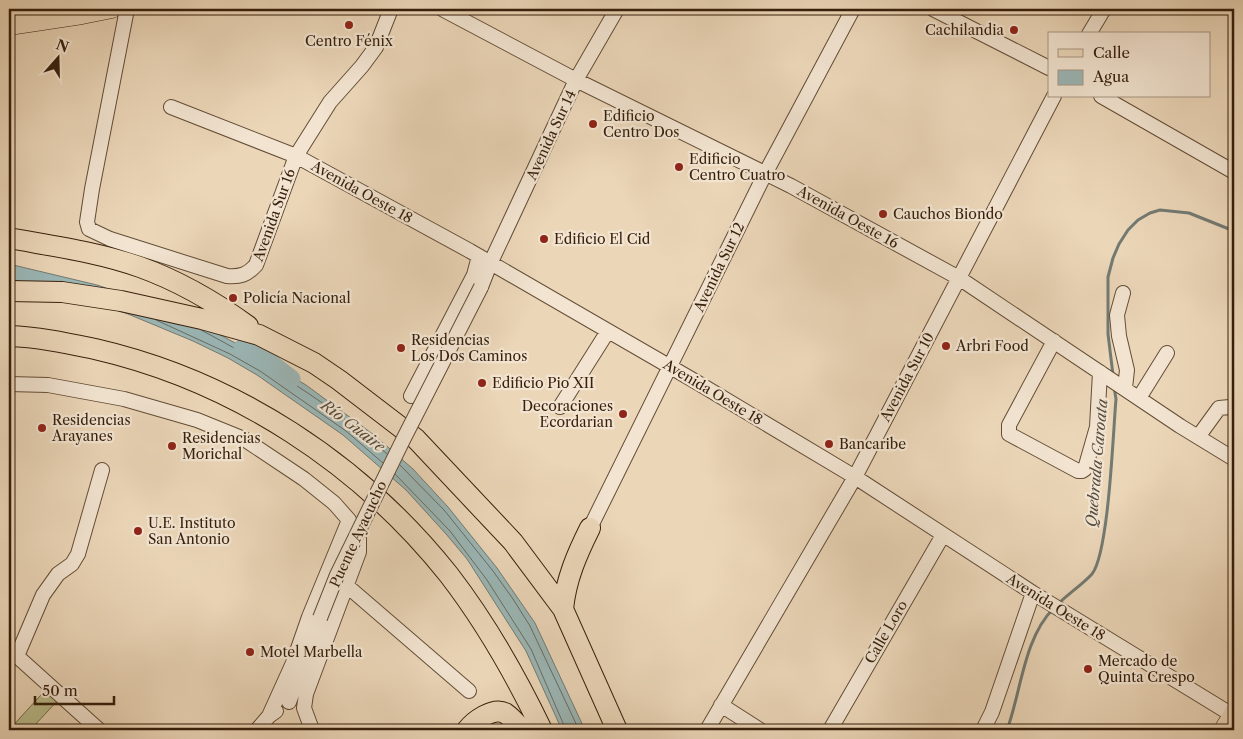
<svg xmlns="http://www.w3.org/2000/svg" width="1243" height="739" viewBox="0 0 1243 739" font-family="'Libre Caslon Text',serif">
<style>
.green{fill:#babd8d;stroke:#786e4c}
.water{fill:#9bb7b7;stroke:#737a72}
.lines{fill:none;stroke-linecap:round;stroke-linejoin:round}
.shore{stroke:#686b61;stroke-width:1}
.stream{stroke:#737a72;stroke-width:3}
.river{stroke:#9bb7b7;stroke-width:19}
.minor-casing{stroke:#634d36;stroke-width:16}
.major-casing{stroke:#361f0b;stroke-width:19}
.highway-casing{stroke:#361f0b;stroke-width:22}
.minor{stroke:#f2e4d1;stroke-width:14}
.major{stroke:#ebd6b8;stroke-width:18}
.highway{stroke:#ebd6b8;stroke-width:20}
.minor-bridge-casing{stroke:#634d36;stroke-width:16;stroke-linecap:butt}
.minor-bridge{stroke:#f2e4d1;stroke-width:14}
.poi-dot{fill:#8f2418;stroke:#f2e4d1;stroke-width:2}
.labels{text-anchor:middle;stroke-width:4.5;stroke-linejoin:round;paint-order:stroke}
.poi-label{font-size:14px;fill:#361f0b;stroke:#f2e4d1;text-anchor:start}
.street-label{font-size:14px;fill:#361f0b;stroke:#f2e4d1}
.water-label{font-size:15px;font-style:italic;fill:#544d3f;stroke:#f2e4d1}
</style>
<rect width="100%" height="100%" fill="#ebd6b8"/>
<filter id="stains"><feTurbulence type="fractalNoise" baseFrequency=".004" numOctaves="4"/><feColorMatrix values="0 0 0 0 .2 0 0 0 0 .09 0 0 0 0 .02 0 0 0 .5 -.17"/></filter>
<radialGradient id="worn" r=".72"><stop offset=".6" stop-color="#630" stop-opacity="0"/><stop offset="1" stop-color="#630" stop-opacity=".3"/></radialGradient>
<path class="green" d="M49,686L61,697L33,727L36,730H9Z"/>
<path class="water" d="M9,264L97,285L136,298L196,322L239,345L306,385L374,435L413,469L448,507L497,568L535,623L585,730H562L526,651L467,559L446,534L406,490L343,435L257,375L228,358L193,341L128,314L55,289L9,279Z"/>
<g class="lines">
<path class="shore" d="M156,320L230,354L260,371L346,431L383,463
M201,330C267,365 331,404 387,454
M400,465L444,510L493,571L513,599L530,626L579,730
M395,474L450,531L487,580L531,649L566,730"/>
<path class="stream" d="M1113,375L1108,334V277L1113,258L1119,244L1128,230L1138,220L1150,213L1160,210L1189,213L1234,231
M1057,605C1068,594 1083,584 1092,574C1109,552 1113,432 1116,399L1114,387
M1007,730C1021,692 1024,638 1053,609"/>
<path class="river" d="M243,348L269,362L291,379"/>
<defs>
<path id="minor" d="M127,9L92,189L87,222L89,229L110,239L227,276C240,277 247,275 256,265L296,156L330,102L362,66L376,47L391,9
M442,9L576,80L791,186L959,278L1180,426L1234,459
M933,9L1049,68
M1089,34L1104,9
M1101,96L1234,172
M171,107L296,156L470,251L693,380L855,477L1033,593L1234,716
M481,287L490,264L576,80L617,9
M1123,293L1117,315L1119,336L1127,370L1125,388
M1054,341L1009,425V434L1078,471H1082L1085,469L1097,427L1100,372
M9,384L48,385L124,399L197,420L244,439L304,479L334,503L349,520L359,539V552L306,694L304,708L311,727
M411,396L474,275L479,256
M1139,398L1167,353
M560,407L608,331
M1198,437L1219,408L1230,407L1234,410
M590,528L765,174L853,9
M339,579L469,691
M9,649L99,730
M17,656L43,595L58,574L72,564L78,554L102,470
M289,702L320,618
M721,705L760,730
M269,716L293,663L309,617L349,520
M257,730L269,716L276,711
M707,730L855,477L1054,96
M830,730L943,535
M983,730L992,712L1033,593"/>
<path id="major" d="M9,12L24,9
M9,26L82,15L112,9
M1223,730L1234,712"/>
<path id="highway" d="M9,238C52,246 98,252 140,267C179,281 215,302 248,326
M9,291L62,292L121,301L202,319L259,335L314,363L339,380L416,439L513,542L563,609L617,730
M9,336C38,337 66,343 95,349C234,381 360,463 449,575C486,623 516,676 542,730
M563,609C566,579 577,554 590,528
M467,730C474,721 493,707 505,713C511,717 518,725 522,730"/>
</defs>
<use href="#minor" class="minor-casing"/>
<use href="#major" class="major-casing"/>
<use href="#highway" class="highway-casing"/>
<use href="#minor" class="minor"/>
<use href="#major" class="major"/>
<use href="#highway" class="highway"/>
<defs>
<path id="minor-bridge" d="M320,618L337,575L403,440L481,287"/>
</defs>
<use href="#minor-bridge" class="minor-bridge-casing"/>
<use href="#minor-bridge" class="minor-bridge"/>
</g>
<g class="poi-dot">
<circle cx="349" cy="25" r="5"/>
<circle cx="1014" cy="30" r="5"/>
<circle cx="593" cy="124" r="5"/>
<circle cx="679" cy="167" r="5"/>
<circle cx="883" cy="214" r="5"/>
<circle cx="544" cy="239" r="5"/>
<circle cx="233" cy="298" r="5"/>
<circle cx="946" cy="346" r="5"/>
<circle cx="401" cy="348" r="5"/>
<circle cx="482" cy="383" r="5"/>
<circle cx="623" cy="414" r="5"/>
<circle cx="42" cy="428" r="5"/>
<circle cx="829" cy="444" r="5"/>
<circle cx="172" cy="446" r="5"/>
<circle cx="138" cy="531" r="5"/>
<circle cx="250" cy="652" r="5"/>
<circle cx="1088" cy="669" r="5"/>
</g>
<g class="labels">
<g class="poi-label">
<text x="1004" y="35" text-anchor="end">Cachilandia</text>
<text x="349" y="46" text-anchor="middle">Centro Fénix</text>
<text x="603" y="121">Edificio<tspan x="603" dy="16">Centro Dos</tspan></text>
<text x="689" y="164">Edificio<tspan x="689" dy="16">Centro Cuatro</tspan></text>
<text x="893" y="219">Cauchos Biondo</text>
<text x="554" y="244">Edificio El Cid</text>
<text x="243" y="303">Policía Nacional</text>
<text x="411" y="345">Residencias<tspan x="411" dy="16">Los Dos Caminos</tspan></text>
<text x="956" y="351">Arbri Food</text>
<text x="492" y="388">Edificio Pio XII</text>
<text x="613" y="411" text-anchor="end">Decoraciones<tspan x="613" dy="16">Ecordarian</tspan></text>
<text x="52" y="425">Residencias<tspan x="52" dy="16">Arayanes</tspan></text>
<text x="182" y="443">Residencias<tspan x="182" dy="16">Morichal</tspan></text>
<text x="839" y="449">Bancaribe</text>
<text x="148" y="528">U.E. Instituto<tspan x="148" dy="16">San Antonio</tspan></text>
<text x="260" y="657">Motel Marbella</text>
<text x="1098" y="666">Mercado de<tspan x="1098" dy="16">Quinta Crespo</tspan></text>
</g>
<g class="street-label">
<text transform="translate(551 135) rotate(-65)" y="5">Avenida Sur 14</text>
<text transform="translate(362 192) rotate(29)" y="5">Avenida Oeste 18</text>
<text transform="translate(274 215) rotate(-70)" y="5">Avenida Sur 16</text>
<text transform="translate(848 217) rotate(29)" y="5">Avenida Oeste 16</text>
<text transform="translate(719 267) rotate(-64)" y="5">Avenida Sur 12</text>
<text transform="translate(907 377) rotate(-62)" y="5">Avenida Sur 10</text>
<text transform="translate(713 392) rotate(31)" y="5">Avenida Oeste 18</text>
<text transform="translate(358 534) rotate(-65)" y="5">Puente Ayacucho</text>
<text transform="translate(1056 607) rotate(32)" y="5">Avenida Oeste 18</text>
<text transform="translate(886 632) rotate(-60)" y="5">Calle Loro</text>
</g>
<g class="water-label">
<text transform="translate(353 426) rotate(37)" y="5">Río Guaire</text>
<text transform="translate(1097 463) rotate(-85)" y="5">Quebrada Caroata</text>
</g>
</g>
<rect width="1243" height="739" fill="none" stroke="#ebd6b8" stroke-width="30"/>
<rect x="10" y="10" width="1223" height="719" fill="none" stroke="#361f0b" stroke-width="2.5"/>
<rect x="15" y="15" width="1213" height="709" fill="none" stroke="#361f0b"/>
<rect x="1048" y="32" width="162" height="65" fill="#f2e4d1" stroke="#a79582"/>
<rect x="1058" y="49" width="25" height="8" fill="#ebd6b8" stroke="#a79582"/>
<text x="1093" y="58" font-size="15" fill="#361f0b">Calle</text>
<rect x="1058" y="70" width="25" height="15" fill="#9bb7b7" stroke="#a79582"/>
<text x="1093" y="82" font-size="15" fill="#361f0b">Agua</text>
<g transform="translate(58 58) rotate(20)" stroke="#f2e4d1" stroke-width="4" paint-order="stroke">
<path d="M0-4L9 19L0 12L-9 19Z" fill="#361f0b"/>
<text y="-8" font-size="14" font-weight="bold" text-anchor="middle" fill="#361f0b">N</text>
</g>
<path d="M35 696v8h79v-8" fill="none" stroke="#361f0b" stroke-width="2.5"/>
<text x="42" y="696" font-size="15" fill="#361f0b" stroke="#f2e4d1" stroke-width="4" paint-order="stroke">50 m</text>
<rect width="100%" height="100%" filter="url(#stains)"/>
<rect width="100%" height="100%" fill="url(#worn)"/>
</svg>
